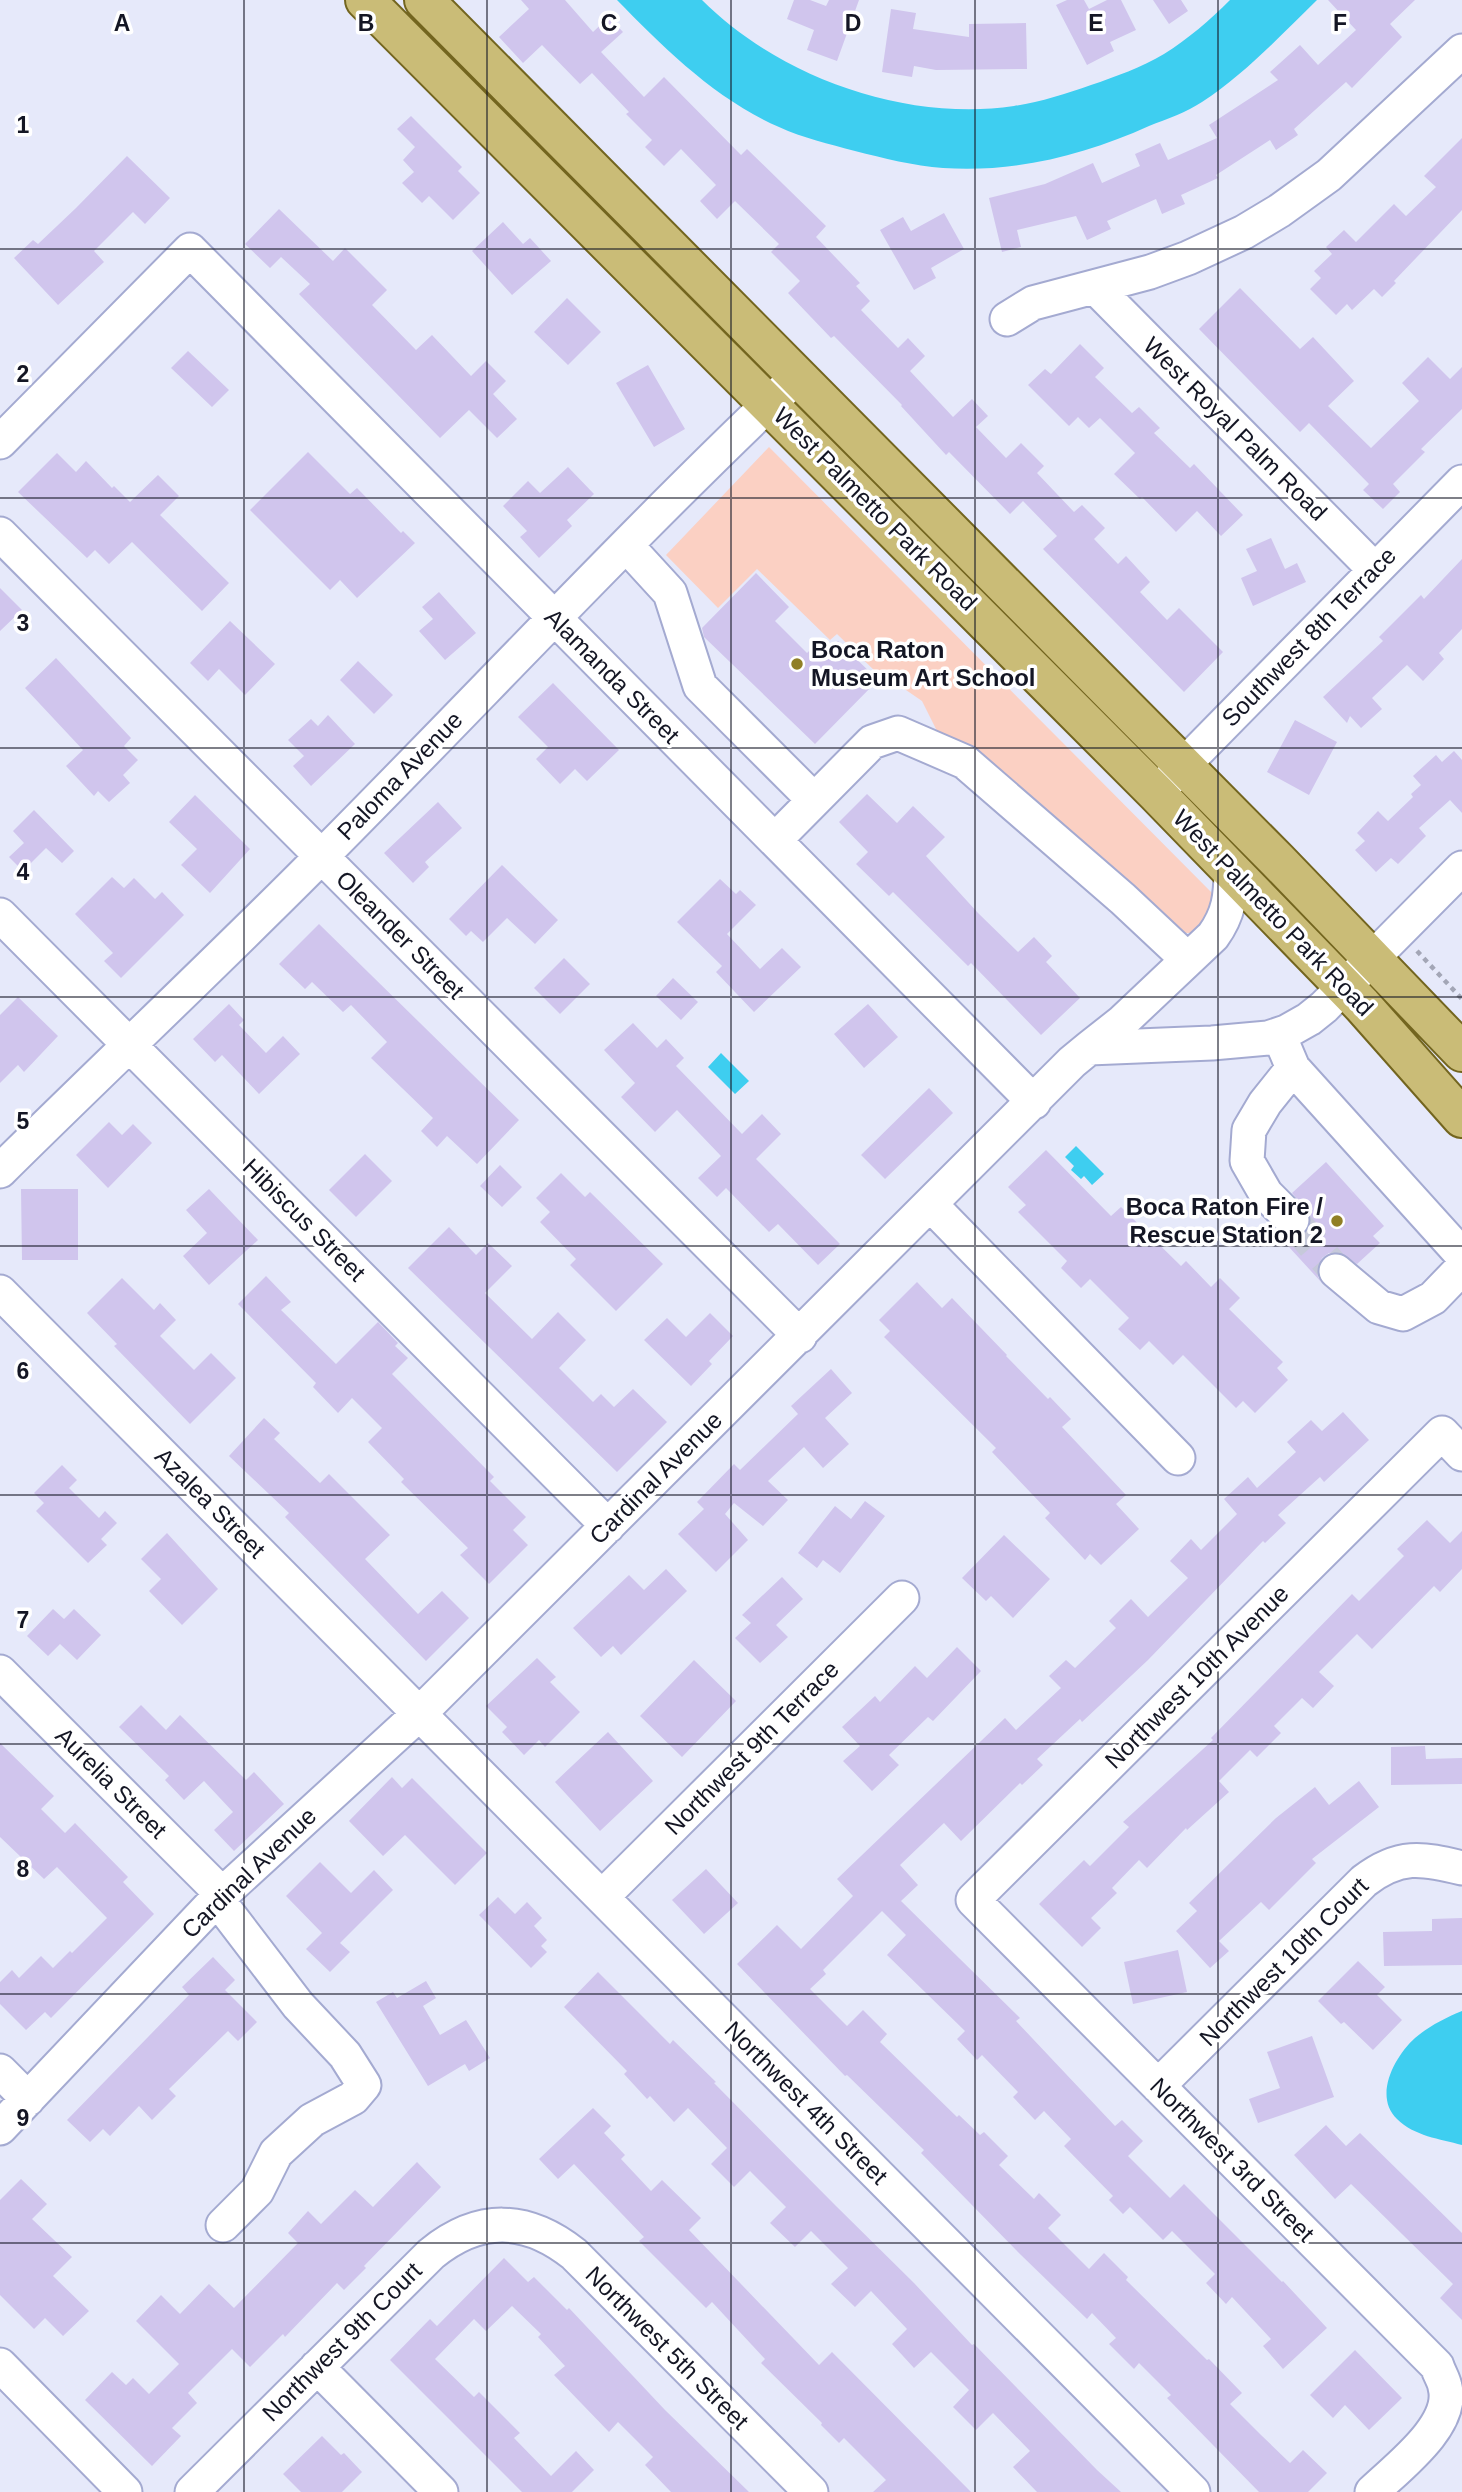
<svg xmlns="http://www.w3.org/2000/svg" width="1462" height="2492" viewBox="0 0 1462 2492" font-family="Helvetica,sans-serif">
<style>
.green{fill:#fbd0c3}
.water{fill:#3ecef0}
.building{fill:#d0c5ed}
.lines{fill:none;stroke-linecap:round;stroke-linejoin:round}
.minor-tunnel{stroke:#c6c9da;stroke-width:33;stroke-dasharray:33 17;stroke-linecap:butt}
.minor-casing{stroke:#a4aad1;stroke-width:37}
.major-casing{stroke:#73651f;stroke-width:42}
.path{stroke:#a3a6b6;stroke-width:4.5;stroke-dasharray:5 5;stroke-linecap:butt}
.minor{stroke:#fff;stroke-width:33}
.major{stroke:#cabc77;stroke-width:38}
.grid{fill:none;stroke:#141624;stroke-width:2;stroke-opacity:0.55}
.poi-dot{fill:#907f25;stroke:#fff;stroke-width:2.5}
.labels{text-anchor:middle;stroke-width:7;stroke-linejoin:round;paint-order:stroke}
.street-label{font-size:24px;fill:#141624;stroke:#fff}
.poi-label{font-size:24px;font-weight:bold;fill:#141624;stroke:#fff;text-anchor:start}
.grid-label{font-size:23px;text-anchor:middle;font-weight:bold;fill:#141624;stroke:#fff;stroke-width:7;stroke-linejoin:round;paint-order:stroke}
</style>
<rect width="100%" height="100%" fill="#e6e9fa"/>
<path class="green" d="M769,447L1217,898L1199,937L1192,933H1184L1143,895L940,737L922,701L887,677H881L837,634L830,640L757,569L718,608L666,555Z"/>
<path class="water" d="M617,0H702C779,77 905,122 1014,106C1040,102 1066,94 1091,85C1115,77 1142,67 1164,54C1188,39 1210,20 1230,0H1317C1281,35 1245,74 1202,102C1187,112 1167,119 1149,126C1085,155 1015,173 943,168C914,166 883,158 855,151C829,144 803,138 779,127C715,99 664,48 617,0Z
M721,1053L749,1081L735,1094L708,1067Z
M1076,1146L1104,1174L1092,1185L1084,1176L1081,1179L1071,1170L1074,1166L1065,1157Z
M1462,2011V2145C1440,2139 1414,2136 1397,2119C1373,2096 1395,2056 1415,2038C1429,2026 1445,2018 1462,2011Z"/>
<path class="building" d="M521,0H565L593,32L609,17L623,32L601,52L644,97L664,77L741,155L747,149L826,226L816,237L860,283L856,286L870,301L861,310L898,348L908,338L925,356L910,371L953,417L972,399L988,416L976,427L1006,458L1021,443L1044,466L1037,473L1074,512L1082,505L1105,528L1094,539L1118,564L1126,556L1150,582L1140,592L1167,620L1179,608L1223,652L1184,692L1043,549L1057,536L1023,501L1010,514L949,452L946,455L901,406L902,405L834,336L831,338L788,293L800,281L771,252L779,244L735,201L717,219L700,201L716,185L681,149L664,166L645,147L652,140L626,114L629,112L592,73L580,84L542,45L523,63L499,37L529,9Z
M794,0H810L826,6L829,0H859L837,61L807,50L814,30L787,19Z
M1067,0H1084L1089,9L1107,0H1121L1136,30L1110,42L1114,51L1087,65L1056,5Z
M1153,0H1181L1188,11L1169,24Z
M1328,0H1415L1390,24L1402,37L1352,88L1346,82L1294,129L1298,135L1276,150L1270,140L1216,175L1218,178L1181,195L1185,204L1162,214L1156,199L1107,221L1111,229L1087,240L1076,216L1017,230L1021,247L1002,252L989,198L1045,184L1093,163L1102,183L1140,166L1135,154L1160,143L1168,160L1217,138L1209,125L1278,80L1270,72L1300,45L1318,65L1356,30Z
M891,9L916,13L913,29L969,37V24L1026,23L1027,69L936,70L914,66L912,77L882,72Z
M411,116L462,167L458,171L480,193L453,220L429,196L422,203L402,183L414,172L403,160L415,147L397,129Z
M1462,138V210L1394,281L1396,283L1382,297L1374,289L1352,310L1347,304L1336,315L1310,289L1321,278L1314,271L1332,254L1326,247L1344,230L1356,242L1394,204L1406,216L1436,187L1424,176Z
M127,156L170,198L145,224L133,212L94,251L104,262L58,305L14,258L33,240L38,244L76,208Z
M279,209L333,261L345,248L387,290L372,305L416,350L432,335L471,376L486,361L506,381L493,394L517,419L497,438L469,410L440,438L299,294L310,284L281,257L270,268L245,244Z
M944,213L964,249L931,268L936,278L914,290L880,230L903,217L911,231Z
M503,222L523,244L530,238L551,261L512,295L472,251Z
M1240,288L1300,349L1313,337L1354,381L1328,406L1371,448L1419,401L1402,383L1428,357L1450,379L1462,367V409L1421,449L1425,452L1393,484L1400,492L1383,509L1363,490L1369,484L1309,423L1300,432L1199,329Z
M567,298L601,332L568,365L534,332Z
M1080,344L1104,368L1095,377L1132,413L1139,407L1160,428L1154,433L1190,468L1194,464L1243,515L1221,536L1197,511L1176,532L1142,497L1140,499L1114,474L1135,453L1100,418L1089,428L1078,417L1069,426L1028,385L1045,369L1051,374Z
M188,351L229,390L212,407L171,368Z
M648,365L685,429L654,447L616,383Z
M308,452L350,494L357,488L401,533L403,531L415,543L357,598L340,580L330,590L250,510Z
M57,453L76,472L86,461L112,488L114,486L130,502L158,475L179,496L160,515L229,583L202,611L132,542L109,564L95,550L87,558L18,492Z
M568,467L594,494L567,520L572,526L539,558L520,537L527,531L503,506L528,481L540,493Z
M1271,538L1285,569L1297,563L1306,582L1253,606L1241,578L1257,571L1246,549Z
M1462,559V629L1439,653L1444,659L1423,681L1407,665L1372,698L1382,709L1361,728L1350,716L1347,723L1323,697L1383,641L1379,637L1421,595L1424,599Z
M756,573L789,607L775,621L807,653L821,639L831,648L838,641L878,680L815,744L704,637L702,628Z
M0,588L22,610L0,631Z
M439,592L476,633L445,660L419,631L433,619L422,607Z
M230,621L275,664L245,695L219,669L208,681L190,663Z
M56,658L131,738L124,746L138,760L123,775L130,783L109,802L98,791L94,796L66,766L83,750L25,688Z
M358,661L393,695L374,714L340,680Z
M553,683L619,750L587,781L575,769L560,784L536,759L548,747L518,717Z
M328,715L355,744L311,786L293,766L304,756L288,740L311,719L318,726Z
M1295,720L1337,742L1309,795L1267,772Z
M1454,751L1462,760V813L1450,800L1419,828L1426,836L1398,864L1391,858L1376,872L1355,850L1365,841L1357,833L1378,811L1388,821L1413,797L1411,794L1421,785L1413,776L1436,755L1442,762Z
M867,794L897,823L913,806L945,837L926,856L978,913L1018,952L1034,937L1052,956L1046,962L1080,998L1041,1035L971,963L968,966L893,892L889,896L856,864L868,852L839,822Z
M195,795L250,849L210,893L181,865L197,849L169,822Z
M438,802L462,828L425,862L429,867L413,883L384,853Z
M34,810L74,851L62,863L46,848L23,871L9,857L24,843L13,831Z
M502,865L558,920L535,944L507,918L483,942L471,931L466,936L449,919Z
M112,877L124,888L134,878L155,899L162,892L184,915L121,978L104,961L113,953L75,914Z
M720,879L736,894L740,890L756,905L727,934L760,969L782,948L801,967L754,1012L716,972L722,966L677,922Z
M319,924L519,1120L477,1164L447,1136L437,1147L421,1131L433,1118L371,1058L387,1042L351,1005L343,1012L312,982L305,989L279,964Z
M564,958L590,984L560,1014L534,988Z
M673,978L698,1002L681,1020L656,996Z
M18,997L58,1036L24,1072L18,1065L0,1083V1015Z
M229,1004L244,1020L239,1025L266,1053L283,1036L300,1054L259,1094L222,1055L215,1062L193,1039Z
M868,1004L898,1037L864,1068L834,1034Z
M633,1023L657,1048L666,1039L684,1058L676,1066L742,1134L762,1114L781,1134L756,1159L840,1244L818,1265L778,1224L769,1232L726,1188L717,1197L698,1178L721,1156L677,1110L655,1132L621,1097L635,1083L604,1050Z
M929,1088L953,1113L885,1179L861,1155Z
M109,1122L122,1135L133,1124L152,1143L108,1188L76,1155Z
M1046,1150L1111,1216L1121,1207L1181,1266L1186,1261L1211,1287L1220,1278L1240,1298L1229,1309L1283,1362L1277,1368L1288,1380L1255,1413L1243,1401L1236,1408L1183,1355L1173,1365L1149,1341L1140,1350L1118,1329L1129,1318L1090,1279L1081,1288L1061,1268L1067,1261L1018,1212L1026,1205L1008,1187Z
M365,1154L392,1181L356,1217L329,1190Z
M1326,1162L1384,1226L1373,1236L1380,1243L1357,1264L1339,1252L1329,1253L1322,1258L1317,1268L1318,1277L1322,1283L1277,1234L1288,1239H1296L1306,1233L1311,1224L1310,1214L1292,1193Z
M500,1165L522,1187L502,1207L480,1186Z
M561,1173L585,1197L590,1192L663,1264L616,1311L570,1265L576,1259L540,1222L550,1212L536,1198Z
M21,1189H78V1260H22Z
M209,1189L258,1240L209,1285L183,1256L207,1233L186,1210Z
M449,1227L476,1255L488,1243L512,1266L485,1293L532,1339L558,1312L586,1340L559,1368L593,1402L601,1394L614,1407L633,1389L667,1422L617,1472L408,1268Z
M266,1276L291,1302L281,1310L336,1364L378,1322L398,1343L395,1346L408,1358L392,1374L494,1477L490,1481L526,1517L513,1530L528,1545L489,1584L460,1555L468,1548L401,1482L404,1479L368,1442L382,1428L352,1398L338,1413L313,1387L316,1383L238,1304Z
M122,1278L154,1310L160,1303L176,1320L160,1336L194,1370L211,1353L236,1378L190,1424L114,1346L117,1344L87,1313Z
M917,1282L942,1308L952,1298L1007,1355L1006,1356L1048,1399L1050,1397L1071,1419L1062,1427L1126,1495L1116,1504L1139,1529L1101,1565L1090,1554L1085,1560L1045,1518L1050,1513L992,1452L996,1448L884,1337L890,1331L879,1320Z
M710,1313L733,1336L709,1361L712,1364L691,1386L644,1340L667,1318L686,1337Z
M831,1369L852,1393L825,1418L849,1444L823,1468L804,1447L768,1481L788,1500L763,1526L734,1503L725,1514L748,1540L716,1572L678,1534L704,1509L697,1502L734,1464L740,1470L798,1414L791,1406Z
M1343,1412L1369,1440L1324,1482L1320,1477L1278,1515L1286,1523L1265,1543L1263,1541L1148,1660L1082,1722L1080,1719L1037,1759L1043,1765L1022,1785L1020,1783L961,1841L944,1823L900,1865L918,1885L901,1901L1020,2018L1016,2021L1115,2126L1122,2120L1143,2141L1128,2156L1170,2198L1184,2184L1282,2282L1283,2281L1327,2328L1283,2369L1263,2346L1271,2339L1232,2297L1226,2304L1206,2283L1215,2274L1172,2231L1163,2240L1130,2207L1123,2214L1109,2200L1113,2196L1064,2146L1071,2139L1044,2111L1035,2120L1013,2097L1018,2092L982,2055L977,2060L957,2039L965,2031L887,1955L906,1935L882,1911L823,1970L826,1974L810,1989L847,2026L863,2010L887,2034L880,2042L957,2117L959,2115L980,2135L984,2132L1008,2156L999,2165L1034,2199L1039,2193L1061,2215L1048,2228L1089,2269L1104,2253L1128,2277L1126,2280L1207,2360L1209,2359L1242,2393L1230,2404L1261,2435L1290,2463L1303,2450L1327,2473L1308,2492H1259L1167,2398L1171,2395L1139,2363L1134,2369L1109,2344L1116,2338L1092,2313L1087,2319L1021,2255L921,2153L924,2150L847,2075L845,2076L737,1964L777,1925L801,1949L853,1896L837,1879L1005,1718L1016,1730L1061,1688L1049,1676L1066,1660L1075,1668L1116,1628L1109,1621L1131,1599L1148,1617L1188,1578L1170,1561L1191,1539L1201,1550L1237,1514L1224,1499L1248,1477L1257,1488L1296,1452L1287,1442L1311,1420L1322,1431Z
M264,1418L280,1433L274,1439L320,1483L329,1474L390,1535L365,1559L418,1614L442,1591L469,1618L426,1661L285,1517L289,1513L229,1456Z
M62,1465L77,1480L69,1488L99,1518L105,1511L117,1523L101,1539L107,1545L88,1563L36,1511L44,1503L34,1493Z
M865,1501L885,1516L840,1573L823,1560L817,1568L798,1553L835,1506L851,1519Z
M1427,1520L1450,1543L1462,1531V1569L1440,1592L1434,1586L1372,1649L1357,1634L1319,1672L1334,1686L1313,1708L1302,1698L1274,1726L1281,1733L1257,1757L1250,1750L1219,1781L1229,1792L1187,1830L1186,1828L1147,1868L1139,1860L1112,1888L1117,1893L1091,1918L1101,1928L1082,1947L1039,1904L1084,1860L1090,1866L1129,1827L1123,1822L1213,1740L1211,1738L1352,1594L1359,1601L1404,1556L1397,1549Z
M167,1533L218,1589L182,1625L149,1591L161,1579L141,1559Z
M1004,1535L1050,1579L1013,1618L991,1596L986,1601L962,1578Z
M666,1569L687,1591L621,1655L613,1646L601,1657L573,1628L629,1575L644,1590Z
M782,1577L803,1599L776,1625L788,1637L760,1663L735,1638L751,1623L742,1615Z
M53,1609L64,1619L74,1609L101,1635L77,1660L60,1644L48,1656L27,1636Z
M957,1647L981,1671L933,1721L928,1717L889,1755L899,1765L872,1791L843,1761L860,1746L842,1727L875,1696L880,1702L915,1666L927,1678Z
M537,1658L556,1677L550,1682L580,1712L545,1747L539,1740L524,1755L502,1732L507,1727L486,1706Z
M694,1660L736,1701L682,1757L640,1716Z
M141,1705L166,1730L180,1715L246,1780L254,1772L284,1804L234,1851L214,1830L233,1812L204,1781L184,1800L165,1780L169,1776L119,1727Z
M608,1732L653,1781L600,1831L555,1782Z
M0,1743L54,1796L41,1809L65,1833L75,1823L128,1877L123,1882L154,1914L51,2018L45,2012L26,2030L0,2004V1982L12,1970L19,1978L41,1956L53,1968L70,1951L72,1953L107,1918L57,1867L44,1879L0,1837Z
M1425,1746L1426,1759L1462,1758V1784L1391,1785V1747Z
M392,1777L402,1788L412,1778L487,1853L455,1885L405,1835L383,1856L349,1821Z
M1359,1781L1379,1807L1312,1859L1316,1863L1269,1910L1261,1902L1219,1941L1229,1951L1210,1968L1176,1931L1197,1911L1189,1903L1276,1818L1315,1787L1329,1805Z
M320,1862L351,1893L374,1870L393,1890L340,1943L350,1952L330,1972L306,1949L322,1933L286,1896Z
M706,1869L738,1903L704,1934L672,1900Z
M498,1897L515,1914L527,1902L542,1918L534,1926L547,1940L541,1946L547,1952L531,1968L479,1915Z
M1462,1918V1965L1384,1966L1383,1932L1432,1931V1919Z
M1178,1950L1187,1992L1133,2004L1124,1962Z
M213,1957L235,1980L225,1990L257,2022L238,2041L228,2031L169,2089L176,2096L152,2120L139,2106L110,2136L103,2129L90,2142L67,2120L189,1995L182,1987Z
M1358,1961L1385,1987L1377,1995L1402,2020L1373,2050L1344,2022L1341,2024L1318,2001Z
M598,1972L670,2044L673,2040L716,2082L714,2083L836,2206L914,2283L972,2345L974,2344L1097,2470L1121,2492H1037L1013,2467L1030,2451L993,2413L976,2430L953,2407L969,2390L931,2352L914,2368L892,2344L907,2329L871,2291L855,2307L831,2284L848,2268L811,2231L795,2247L770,2223L786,2207L750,2171L734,2187L711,2164L727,2148L688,2108L674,2122L650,2096L647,2099L624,2074L627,2071L564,2007Z
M426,1981L436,1998L423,2006L440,2035L466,2020L490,2058L469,2071L465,2064L428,2086L376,2002L393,1992L397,1998Z
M1312,2036L1334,2097L1258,2123L1249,2099L1280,2088L1267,2052Z
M593,2108L611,2126L604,2133L625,2155L621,2159L651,2191L662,2180L701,2218L689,2230L819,2365L832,2352L971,2492H873L886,2480L844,2438L839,2443L821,2425L822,2423L761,2363L765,2359L712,2302L706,2308L639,2241L644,2237L574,2164L558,2179L539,2159Z
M1326,2125L1346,2146L1360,2133L1462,2233V2320L1440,2298L1453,2284L1351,2184L1335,2199L1294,2155Z
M417,2162L441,2187L364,2266L366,2268L344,2290L337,2283L285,2337L283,2334L250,2367L232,2349L188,2393L197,2403L172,2428L181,2436L152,2466L85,2400L112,2372L126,2385L133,2378L149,2394L179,2364L136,2321L161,2295L180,2314L209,2284L234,2308L298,2243L288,2233L308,2211L321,2224L355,2190L373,2207Z
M21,2179L47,2204L32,2219L72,2257L53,2276L89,2311L63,2336L45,2318L34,2329L0,2295V2200Z
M504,2258L528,2282L534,2277L567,2310L569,2308L665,2410L749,2492H671L645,2465L653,2457L618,2422L609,2432L554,2375L565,2366L538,2337L541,2334L512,2306L486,2331L474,2319L435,2359L474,2397L479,2392L520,2433L514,2438L551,2476L576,2451L594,2470L572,2492H522L390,2360L430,2319L437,2326Z
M1355,2350L1402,2398L1369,2430L1345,2405L1333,2418L1310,2395Z
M322,2436L341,2455L344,2453L362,2472L342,2492H301L283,2474Z"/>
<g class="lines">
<path class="minor-tunnel" d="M1292,1220L1336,1271"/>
<defs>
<path id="minor" d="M1095,287L1375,570
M1007,319L1033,303L1150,272L1188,258L1244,232L1279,211L1329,175L1462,51
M0,442L190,250L1034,1102
M0,534L800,1336
M626,545L670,593L700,686L814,800
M1164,785L1462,482
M775,840L872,742L898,733L965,762L1123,899L1187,959
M0,915L608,1526
M1279,1035L1293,1068L1462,1255
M1089,1048L1122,1022L1213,936C1229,914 1231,896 1231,869
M0,1171C107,1065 217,962 323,855C481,696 634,531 797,377
M931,1205L1178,1458
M1292,1220L1266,1194L1247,1161L1249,1130L1265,1103L1293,1068
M1336,1271L1379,1307L1403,1314L1433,1298L1462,1268
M0,1292L1193,2492
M0,1672L222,1894
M602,1897L902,1598
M217,1899L298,2005L345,2055L364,2085L353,2098L312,2120L276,2153L257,2191L223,2225
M0,2071L28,2099
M1158,2086L1364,1881C1399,1854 1422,1858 1462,1868
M0,2128L217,1899L419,1714L1072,1062L1089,1048L1212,1043L1268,1038L1286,1032L1309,1019L1324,1007L1462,868
M0,2365L125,2492
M317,2367L441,2492
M192,2492L431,2254C479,2215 526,2216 574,2254L811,2492
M1372,2492C1397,2468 1455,2425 1445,2387C1444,2380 1439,2373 1437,2366L973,1900L1442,1433L1462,1454"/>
<path id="major" d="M365,0L1156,793L1362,1005L1462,1118
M424,0L1278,861L1462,1052"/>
</defs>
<use href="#minor" class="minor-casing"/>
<use href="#major" class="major-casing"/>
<path class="path" d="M1417,951L1462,999"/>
<use href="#minor" class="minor"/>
<use href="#major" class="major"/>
</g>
<path class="grid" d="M244,0V2492M487,0V2492M731,0V2492M975,0V2492M1218,0V2492M0,249H1462M0,498H1462M0,748H1462M0,997H1462M0,1246H1462M0,1495H1462M0,1744H1462M0,1994H1462M0,2243H1462"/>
<g class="poi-dot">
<circle cx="797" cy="664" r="7"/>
<circle cx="1337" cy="1221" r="7"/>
</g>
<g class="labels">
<g class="street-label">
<text transform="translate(1235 429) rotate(45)" y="8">West Royal Palm Road</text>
<text transform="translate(875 509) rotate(45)" y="8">West Palmetto Park Road</text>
<text transform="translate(1309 637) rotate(-46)" y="8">Southwest 8th Terrace</text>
<text transform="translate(612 676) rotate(45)" y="8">Alamanda Street</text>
<text transform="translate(400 776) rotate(-46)" y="8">Paloma Avenue</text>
<text transform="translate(1273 913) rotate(46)" y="8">West Palmetto Park Road</text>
<text transform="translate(400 935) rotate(45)" y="8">Oleander Street</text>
<text transform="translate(304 1220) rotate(45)" y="8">Hibiscus Street</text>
<text transform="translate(656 1478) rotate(-45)" y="8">Cardinal Avenue</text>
<text transform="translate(210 1503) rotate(45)" y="8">Azalea Street</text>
<text transform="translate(1197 1677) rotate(-45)" y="8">Northwest 10th Avenue</text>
<text transform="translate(752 1748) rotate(-45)" y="8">Northwest 9th Terrace</text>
<text transform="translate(111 1783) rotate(45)" y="8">Aurelia Street</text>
<text transform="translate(249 1873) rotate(-44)" y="8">Cardinal Avenue</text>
<text transform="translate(1284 1962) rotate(-45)" y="8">Northwest 10th Court</text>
<text transform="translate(806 2103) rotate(45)" y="8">Northwest 4th Street</text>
<text transform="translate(1232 2160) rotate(45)" y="8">Northwest 3rd Street</text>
<text transform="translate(342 2342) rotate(-45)" y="8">Northwest 9th Court</text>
<text transform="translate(667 2348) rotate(45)" y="8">Northwest 5th Street</text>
</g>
<g class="poi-label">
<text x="811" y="658">Boca Raton<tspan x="811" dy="28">Museum Art School</tspan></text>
<text x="1323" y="1215" text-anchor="end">Boca Raton Fire /<tspan x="1323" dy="28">Rescue Station 2</tspan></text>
</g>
</g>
<g class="grid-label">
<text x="122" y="31">A</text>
<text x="366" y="31">B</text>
<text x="609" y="31">C</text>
<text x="853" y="31">D</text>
<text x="1096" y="31">E</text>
<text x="1340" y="31">F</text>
<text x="23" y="133">1</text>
<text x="23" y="382">2</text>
<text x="23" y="631">3</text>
<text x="23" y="880">4</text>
<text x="23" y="1129">5</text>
<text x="23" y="1379">6</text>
<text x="23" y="1628">7</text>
<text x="23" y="1877">8</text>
<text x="23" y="2126">9</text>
</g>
</svg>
